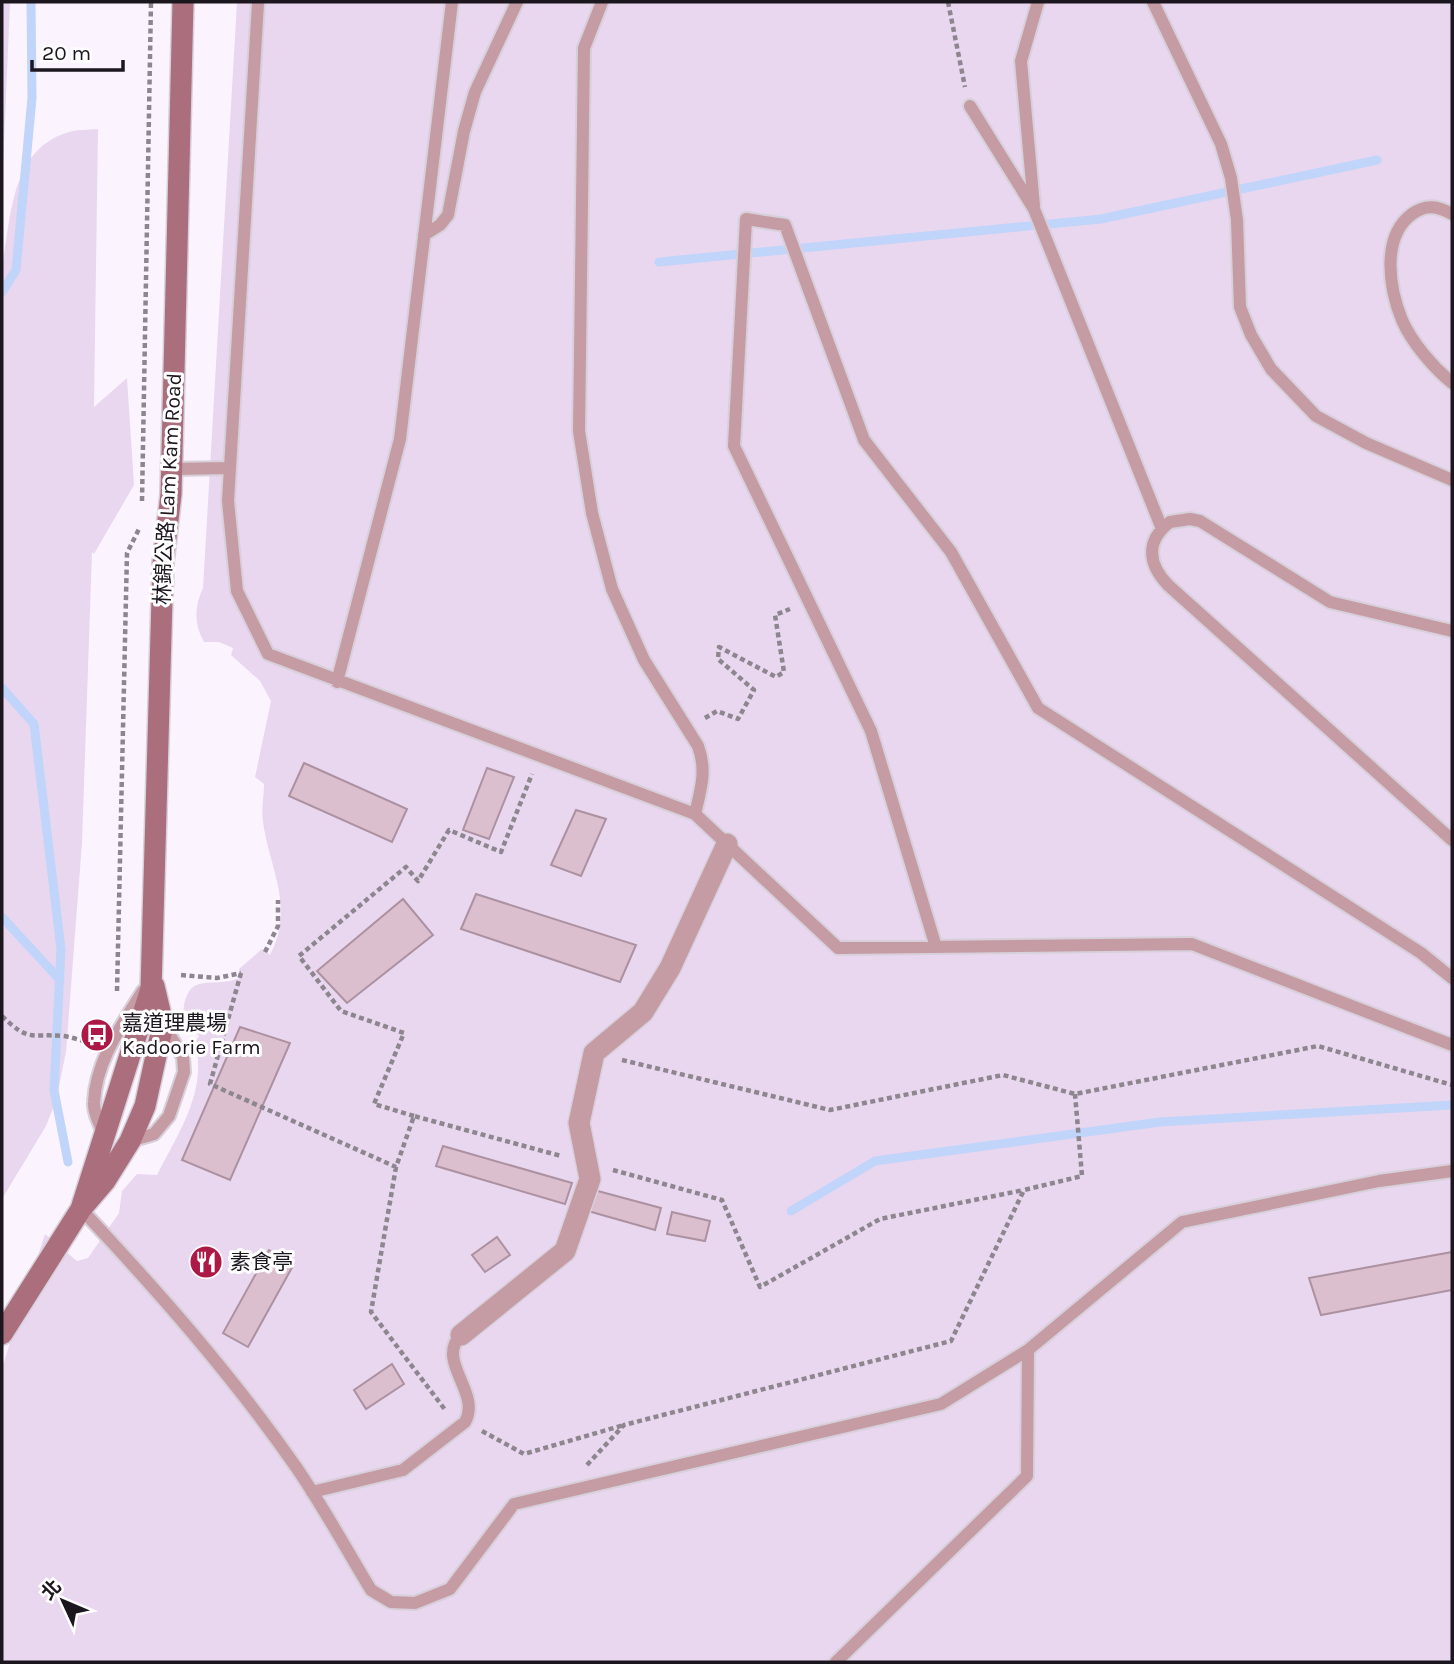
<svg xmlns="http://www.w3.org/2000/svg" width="1454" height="1664" viewBox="0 0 1454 1664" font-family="Karla,'Noto Sans TC',sans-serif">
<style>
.green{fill:#e9d7f0}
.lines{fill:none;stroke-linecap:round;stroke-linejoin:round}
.stream{stroke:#c1d4f9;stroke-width:9}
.building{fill:#dbbfcf;stroke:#ac91a1;stroke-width:2}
.lane-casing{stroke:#d7d0da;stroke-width:16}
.street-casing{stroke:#d7d0da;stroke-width:24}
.secondary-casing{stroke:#d7d0da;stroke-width:24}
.path{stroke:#8d868f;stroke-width:4.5;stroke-dasharray:5 3.5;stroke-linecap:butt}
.lane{stroke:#c59ba4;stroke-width:12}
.street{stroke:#c59ba4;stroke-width:21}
.secondary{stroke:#aa6e7d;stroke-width:21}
.labels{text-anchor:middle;stroke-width:6;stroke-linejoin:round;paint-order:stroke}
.street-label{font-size:21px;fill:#1c161e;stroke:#fff}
.poi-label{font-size:21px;fill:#1c161e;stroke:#fff;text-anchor:start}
</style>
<rect width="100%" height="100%" fill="#fbf4fe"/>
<path class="green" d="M2,2H10L2,191Z
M237,2H1452V1662H2V1368L45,1234L77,1261L88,1258L119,1213L122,1191L137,1174L157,1175C178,1133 208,1091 195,1042L199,1036L183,1016C186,967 212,991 242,977L239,969L262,949L270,955C295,906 270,871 263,822C261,810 264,796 264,784L255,777L271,701L260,681L231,655L233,648L219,642H204C194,625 194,607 203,588Z
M98,129L94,407L127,378L134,485L94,554L92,552L82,843L66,1052L56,1101L46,1126L2,1199V267C11,220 10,151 66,133C76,129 88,130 98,129Z"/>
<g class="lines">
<path class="stream" d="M659,262L1101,219L1377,160
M2,292L16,270L32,98L31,2
M2,688L34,724L61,949L54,1090L68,1162
M2,917L60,980
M791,1211L875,1161L1160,1122L1452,1105"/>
</g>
<path class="building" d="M304,763L407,809L392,842L289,796Z
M487,768L514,777L489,839L463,830Z
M576,810L606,819L581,876L551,865Z
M476,894L636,945L620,982L461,929Z
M403,899L433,935L347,1003L317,971Z
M240,1027L290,1043L230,1180L182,1160Z
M443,1146L572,1183L565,1204L436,1166Z
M594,1190L661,1208L655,1230L588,1211Z
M672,1212L710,1221L705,1241L667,1234Z
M497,1237L510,1255L485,1272L472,1255Z
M269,1250L294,1264L248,1347L223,1333Z
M1452,1252V1290L1321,1315L1309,1278Z
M207,1257L216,1268L205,1278L197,1268Z
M392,1364L404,1384L366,1409L354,1390Z"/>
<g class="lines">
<defs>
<path id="lane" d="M602,2L584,48L579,431L592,513L612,589L644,660L698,746C707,770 701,789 695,814
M1153,2L1221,144L1231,178L1237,220L1240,307L1251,335L1271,369L1316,416L1366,443L1452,480
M258,3L228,501L237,591L268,654L695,814L838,948L1192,944L1452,1045
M970,106L1034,209L1162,529
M1034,206L1021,61L1038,2
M1452,214C1438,206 1426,204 1412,214C1381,237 1389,288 1402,320C1412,343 1433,367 1452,383
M424,235L440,225L448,215L464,131L475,92L517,2
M172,469L228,468
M1452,631L1330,602L1200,521L1190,519L1170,522C1145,541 1148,564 1168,585L1452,840
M337,682L400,439L452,2
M936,947L871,731L734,446L746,219L785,225L864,440L951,552L1038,708L1421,953L1452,978
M104,1134C100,1125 93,1112 94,1102C96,1060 122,1025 143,991
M130,1141L154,1134L169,1116L184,1072L183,1057L163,1024
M81,1209C157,1290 232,1375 296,1467C323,1506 346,1549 371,1590L391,1602L415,1603L450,1589L514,1504L941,1404L1028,1350L1182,1222L1379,1181L1452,1171
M312,1492L403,1470L465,1422C482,1393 435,1361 461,1335
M836,1662L1027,1476L1028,1350"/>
<path id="street" d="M461,1335L565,1251L590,1179L579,1123L594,1053L643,1012L670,968L727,844"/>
<path id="secondary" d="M81,1209L151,989L163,563L171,494L183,2
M2,1334L81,1209L105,1181L130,1141L145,1106L163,1024L154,986"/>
</defs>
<use href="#lane" class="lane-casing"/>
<use href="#street" class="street-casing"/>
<use href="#secondary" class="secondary-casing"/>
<path class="path" d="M948,2L965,87
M142,501L151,2
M705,718L717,711L738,719L754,690L718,659L719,647L776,677L784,672L775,615L790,609
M265,952L278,926V900
M241,973L210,1084L396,1167L414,1116L561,1156
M181,975L217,978L241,973
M117,991L127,553L140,527
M2,1016C30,1043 30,1033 63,1036C72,1037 82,1041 91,1043
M622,1060L830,1110L1003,1075L1075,1094L1318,1046L1452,1085
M414,1116L374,1104L404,1033L341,1011L299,956L406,867L418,881L449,830L501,852L532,774
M396,1167L371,1312L446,1411
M613,1170L722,1200L760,1287L880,1219L1024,1190
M482,1431L524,1454L624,1425
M587,1465L624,1425L951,1341L1024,1190L1082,1176L1075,1094"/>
<use href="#lane" class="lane"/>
<use href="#street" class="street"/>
<use href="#secondary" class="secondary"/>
</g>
<defs>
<symbol id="bus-disc" viewBox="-11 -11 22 22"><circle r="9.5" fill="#ac1947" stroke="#fff"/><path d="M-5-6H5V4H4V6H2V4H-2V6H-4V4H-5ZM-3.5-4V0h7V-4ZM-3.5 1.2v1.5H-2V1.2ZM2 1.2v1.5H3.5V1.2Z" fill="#fff"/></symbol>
<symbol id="restaurant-disc" viewBox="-11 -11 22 22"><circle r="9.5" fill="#ac1947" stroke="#fff"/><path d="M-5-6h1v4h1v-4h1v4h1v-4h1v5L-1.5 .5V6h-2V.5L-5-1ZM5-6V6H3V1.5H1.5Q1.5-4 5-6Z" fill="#fff"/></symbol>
</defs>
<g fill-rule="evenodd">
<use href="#bus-disc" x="78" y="1016" width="38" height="38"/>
<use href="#restaurant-disc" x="187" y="1243" width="38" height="38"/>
</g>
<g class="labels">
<g class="street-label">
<text transform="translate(168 489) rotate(-87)" y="7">林錦公路 Lam Kam Road</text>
</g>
<g class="poi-label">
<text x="122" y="1030">嘉道理農場<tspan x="122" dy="24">Kadoorie Farm</tspan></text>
<text x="230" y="1269">素食亭</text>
</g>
</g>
<rect width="1454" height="1664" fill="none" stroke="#1c161e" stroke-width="7"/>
<g transform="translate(63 1601) rotate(314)" stroke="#ffffff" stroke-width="5" paint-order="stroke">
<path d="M0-5L12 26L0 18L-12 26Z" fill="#1c161e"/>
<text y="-10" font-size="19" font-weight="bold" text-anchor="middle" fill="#1c161e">北</text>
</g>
<path d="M32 60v10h91v-10" fill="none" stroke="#1c161e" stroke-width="3.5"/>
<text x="42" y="60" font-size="21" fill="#1c161e" stroke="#ffffff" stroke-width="5" paint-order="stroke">20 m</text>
</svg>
